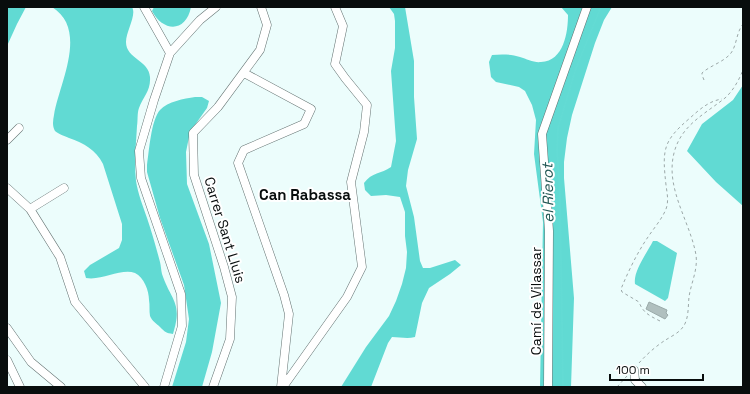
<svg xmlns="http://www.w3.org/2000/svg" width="750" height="394" viewBox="0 0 750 394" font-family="'Space Grotesk',sans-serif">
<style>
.forest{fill:#61dad3}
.water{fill:#63dbd4}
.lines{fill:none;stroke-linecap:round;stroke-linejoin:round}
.stream{stroke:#63dbd4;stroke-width:2}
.building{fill:#b0c0bf;stroke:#9aaaa9}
.minor-casing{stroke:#647372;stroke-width:9}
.path{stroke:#9ca8a8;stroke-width:1;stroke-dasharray:3 3;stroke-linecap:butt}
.minor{stroke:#fff;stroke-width:8}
.labels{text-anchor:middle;stroke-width:4;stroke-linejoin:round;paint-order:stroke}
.street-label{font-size:14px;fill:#080d0d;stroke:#fff}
.water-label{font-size:15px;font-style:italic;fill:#235754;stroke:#fff}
.neighbourhood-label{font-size:15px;font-weight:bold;fill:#080d0d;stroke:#fff}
</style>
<rect width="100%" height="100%" fill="#ecfdfc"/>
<path class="forest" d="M7,7H26L17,24L7,46Z
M52,7H132C137,15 126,31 126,42C126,59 149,60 150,77C151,91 143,97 139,108C137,113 138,121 137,126C136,145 134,162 136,181C138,194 143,206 147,218C152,233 156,247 160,262C161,266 161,270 162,274C171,301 183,302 173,334C166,333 165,332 160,327C157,324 152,321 150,316C149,311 150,305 149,300C149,291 144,277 135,273C121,268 102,281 86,278L84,271L90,265L119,248L122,240V224L103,164C96,150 84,143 69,138C65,136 58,134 55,131C52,126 53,120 54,115C59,84 89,30 52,7Z
M154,7H191C186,33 163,32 152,11Z
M389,7H405L414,61V97L417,139L408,170L406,186L414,217L420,261L423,268H430L455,260L461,265L450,274L429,288L422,303L415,337C407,339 400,337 392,337L388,343L371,387H341L366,347L389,316L396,301L402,284L406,268L407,252L405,236V212L400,197L386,195L371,196L365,190L364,183C372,172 381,174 391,167L396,141L391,71L395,48V21L394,14Z
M561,7H612L604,20L595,43L572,115L567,138L564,162V178L574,298L571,387H540L543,222L534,154L536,120L532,105L525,91L519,87L496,82L491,77L489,62L492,55C501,54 511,54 520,57C527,59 534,63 541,62C564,61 568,32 568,15Z
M743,85V206L716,182L687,151L702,124L733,100Z
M195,97H202L209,101L207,108L190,132L186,152L187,184L209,244L221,303L212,352L202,387H172L186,342L189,319L184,285L160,218L147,172V165C149,152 151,120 160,110C168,101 184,99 195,97Z"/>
<path class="water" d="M653,241H657L677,253L668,298L665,301L635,284C633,271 647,253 653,241Z"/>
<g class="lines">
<path class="stream" d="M563,387L560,194L557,150L558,128L576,68L601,7"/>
</g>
<path class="building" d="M649,302L667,310L666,313L668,315L665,319L646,309Z"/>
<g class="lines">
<defs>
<path id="minor" d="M144,7L170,53
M244,73L311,109L304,124L244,150L238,163L284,295L289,314L281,387
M7,140L19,128
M7,188L30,209L60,257L75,302L145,387
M30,209L64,188
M7,328L31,362L61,387
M7,360L20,387
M634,370L635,380L642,387
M164,387L182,326L181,294L141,178L139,151L154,100L170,53L200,20L216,7
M213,387L230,339L232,297L224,267L194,175L193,133L218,107L260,50L267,25L261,7
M283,387L347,297L362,267L351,182L364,132L367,105L345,78L335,64L343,26L335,7
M548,387L549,231L542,134L587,7"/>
</defs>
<use href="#minor" class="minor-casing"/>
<path class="path" d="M704,80L702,75V73C711,65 724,62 731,53C737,45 736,33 743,24
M660,321C650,316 643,313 639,302L622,292L621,289C628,272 637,253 648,237C654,228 662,219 666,209C669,201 667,193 666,185C662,149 663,141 690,118C700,109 709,101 722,99
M639,363C646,355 655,347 664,341C670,337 679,333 683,327C689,319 688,306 689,297C691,283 698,270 696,255C690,221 665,189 674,153C681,125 705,114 725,98C733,91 739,80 743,70
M617,387L627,376"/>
<use href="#minor" class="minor"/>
</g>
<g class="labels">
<g class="street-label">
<text transform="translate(225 230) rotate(73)" y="5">Carrer Sant Lluis</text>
<text transform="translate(536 301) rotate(-90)" y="5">Camí de Vilassar</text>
</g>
<g class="water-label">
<text transform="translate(548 193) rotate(-91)" y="5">el Rierot</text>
</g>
<g class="neighbourhood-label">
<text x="305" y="200">Can Rabassa</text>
</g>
</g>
<rect width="750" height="394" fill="none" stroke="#080d0d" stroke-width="16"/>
<path d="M610 374v6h93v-6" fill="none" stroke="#080d0d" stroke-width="2"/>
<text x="616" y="374" font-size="12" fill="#080d0d" stroke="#ffffff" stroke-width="3" paint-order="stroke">100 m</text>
</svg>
